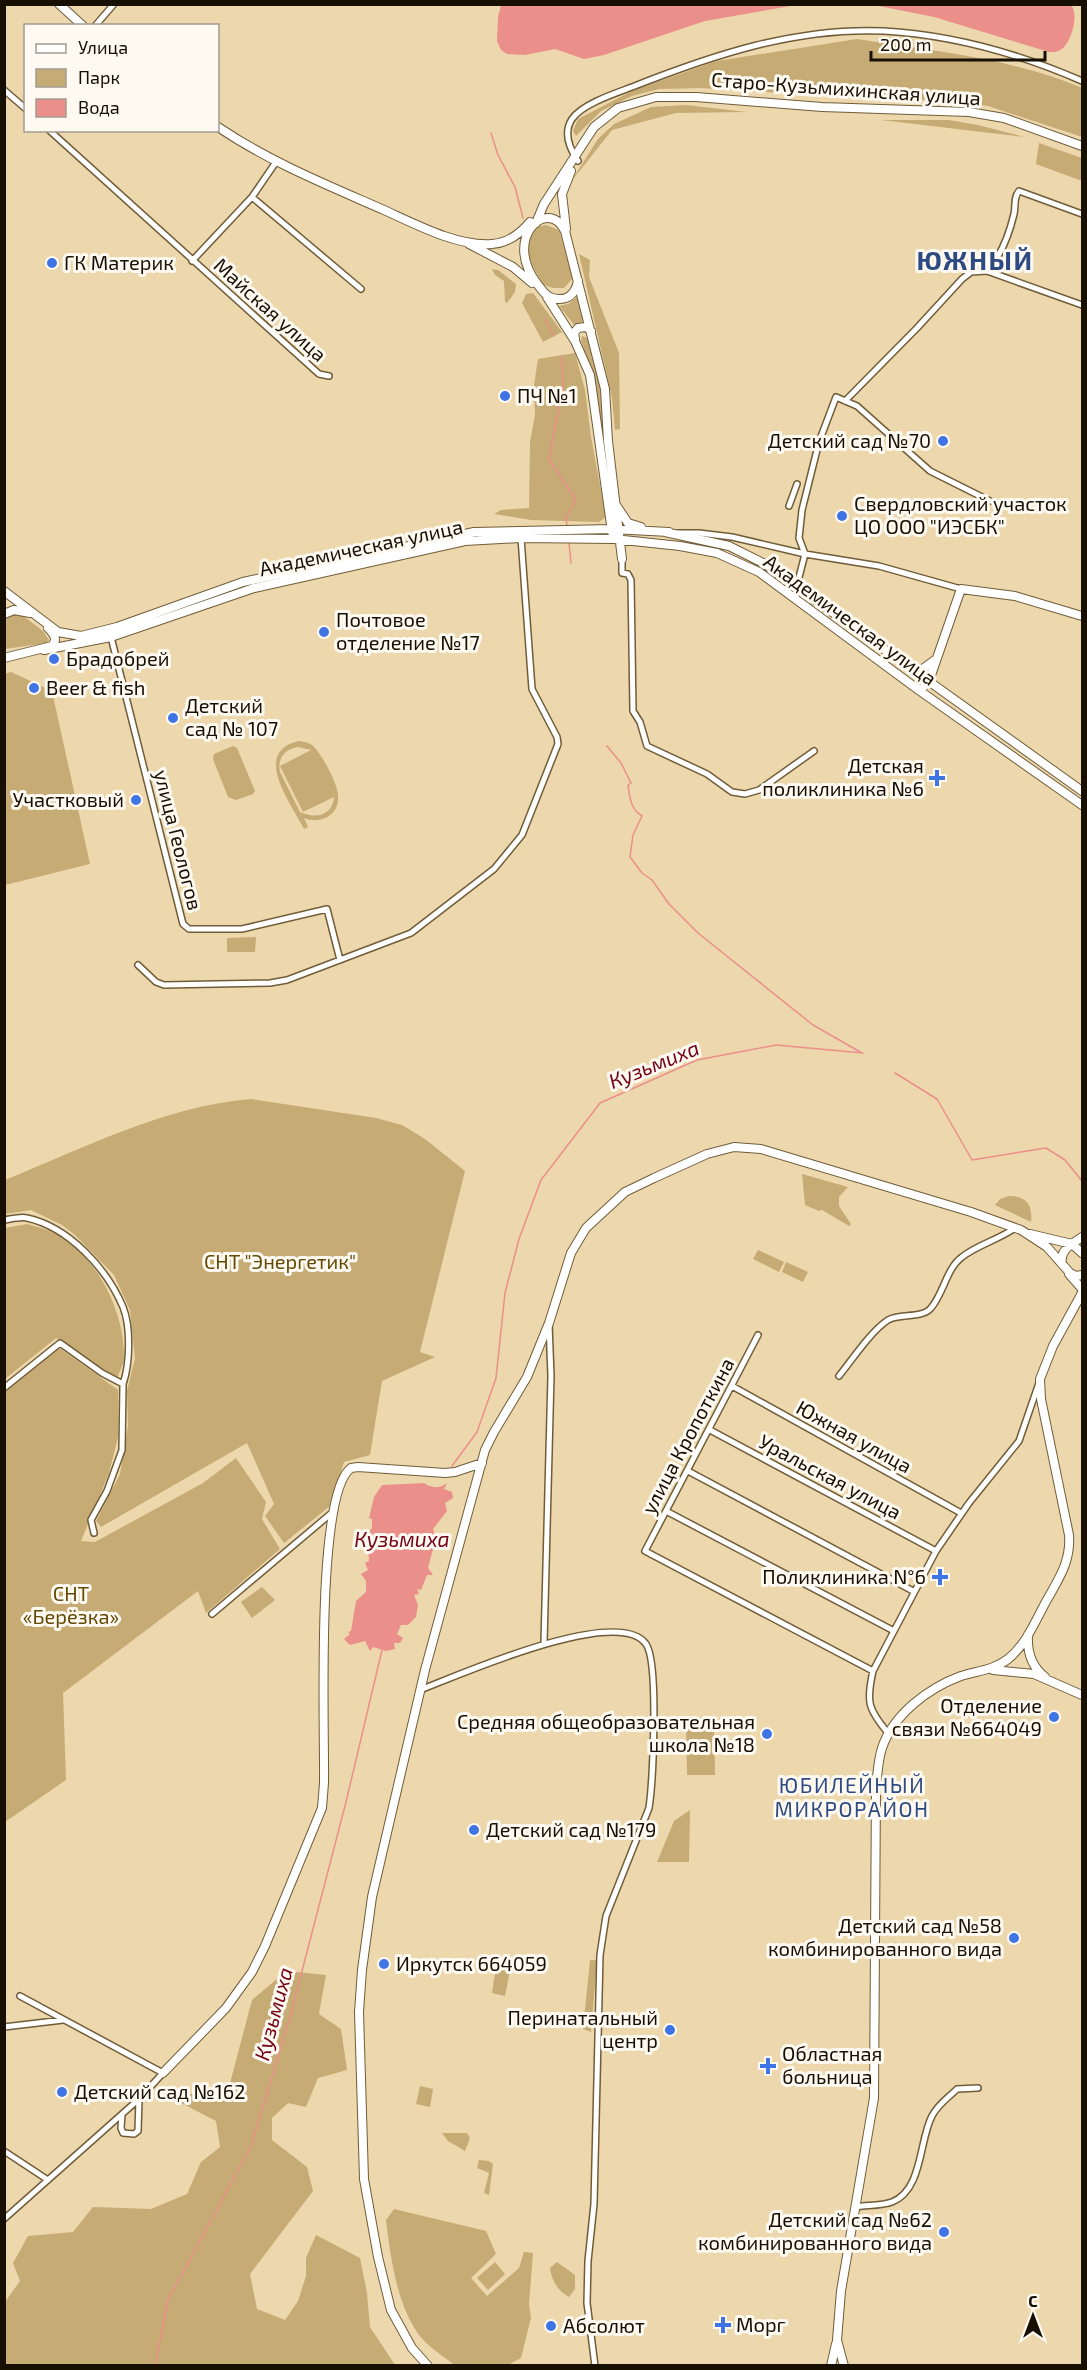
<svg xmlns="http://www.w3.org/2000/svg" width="1087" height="2370" viewBox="0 0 1087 2370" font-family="'Exo 2',sans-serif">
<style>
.green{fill:#c7ab75;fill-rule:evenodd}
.water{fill:#ea8f8a}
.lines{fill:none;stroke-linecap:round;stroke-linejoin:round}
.stream{stroke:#ea8f8a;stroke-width:1.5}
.street-casing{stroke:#705d38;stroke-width:8}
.secondary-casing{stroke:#705d38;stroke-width:10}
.street{stroke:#fff;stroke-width:5}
.secondary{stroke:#fff;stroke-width:8}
.poi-dot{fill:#3f74e5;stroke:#fefaf2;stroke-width:2}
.labels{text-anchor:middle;stroke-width:6;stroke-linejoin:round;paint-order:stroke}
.street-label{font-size:20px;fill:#170f02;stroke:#fefaf2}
.poi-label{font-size:20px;fill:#170f02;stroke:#fefaf2;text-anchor:start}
.park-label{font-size:20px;fill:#644803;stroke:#fefaf2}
.water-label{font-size:21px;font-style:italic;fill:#760315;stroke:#fefaf2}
.neighbourhood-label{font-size:21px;letter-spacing:1.5px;fill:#2e4a82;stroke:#fefaf2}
.district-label{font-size:26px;font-weight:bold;letter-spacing:1.5px;fill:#2e4a82;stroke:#fefaf2}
</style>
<rect width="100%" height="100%" fill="#edd7ad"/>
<path class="green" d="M857,39C932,51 1012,58 1082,88V137L988,106L946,100L875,99L701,88L659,89L632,96L601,111L576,136L573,131L578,119L634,90L717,61Z
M686,105L747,112L676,113L612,130L570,183L598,139L614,124L651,107Z
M881,120H949L978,125L1025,137Z
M1039,143L1082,158V181L1036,164Z
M546,225L559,230L573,278L564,288H553L544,285C530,264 521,248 537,227Z
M579,254L590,260L589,277L619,353L620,429L615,430L612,398Z
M492,269L498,270L516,284L515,292L507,303L505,302L504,281L495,275Z
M533,293L562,332L543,342L522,303L526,294Z
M577,297L583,320L581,324L575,326L559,306L568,304Z
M582,336L588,338C598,366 603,395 606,425H602L594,379L581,340Z
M575,353L585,390L591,437L606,517L599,522L531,520L494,514L501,510L529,508L530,442L535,415L534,385L538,359Z
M22,615L43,631L49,640L46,643L5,649V621L7,616Z
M11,672L52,691L90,864L5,885L4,674Z
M299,741C303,742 308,742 312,745C320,751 338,784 338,795C340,815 321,825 304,818L308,827L304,829C291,803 251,752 299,741ZM298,747L311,750L280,766L303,812L334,797C333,816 315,819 300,812L280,772C277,758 285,749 298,747Z
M233,746L237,748L255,791L253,794L236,800L228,797L213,759L214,754Z
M256,937L255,952H227V938Z
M251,1099L376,1118L402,1125L425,1139L465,1171L420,1352L435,1357L382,1381L370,1455L344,1462L330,1506L284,1543L265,1516L274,1504L247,1443L101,1527L96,1521L120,1474L128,1426L127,1391L135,1358L130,1310L114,1275L75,1235L62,1225L31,1210L5,1214V1180C84,1148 165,1106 251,1099Z
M802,1174L848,1187L839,1197V1206L851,1224L849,1226L822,1210L819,1211L805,1205Z
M1009,1196C1026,1196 1033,1205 1031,1222L995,1205L1000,1199Z
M27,1224C37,1227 49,1229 58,1235C98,1259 124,1310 124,1357C124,1364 119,1372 117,1379L56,1338L5,1379V1228Z
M758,1250L784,1262L779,1272L753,1259Z
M786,1262L808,1272L803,1282L782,1272Z
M58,1347L118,1390V1437L109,1473L81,1541L95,1542L203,1483L236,1458L266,1502L262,1519L280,1549L206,1613L198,1591L63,1693L66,1780L5,1822V1391Z
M262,1587L275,1600L252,1618L241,1602Z
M714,1717L715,1775H687L686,1718Z
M690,1810L689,1862H657L674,1821Z
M590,1960H597L591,2032L583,2029Z
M496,1967L510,1970L505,1996L492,1993Z
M297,1972L326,1975L319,2014L341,2029L347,2070L318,2078L306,2107L288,2103L272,2118V2140L307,2167L313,2191L250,2274L257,2309L285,2320L298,2301L306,2276V2258L316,2235L360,2258L367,2293L370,2327L395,2365H5V2302L20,2281L13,2263L28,2236L73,2232L93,2207L151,2209L187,2194L201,2162L220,2147L216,2121L181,2103L180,2096L229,2087L252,2000L278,1978Z
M420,2086L433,2089L430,2107L416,2104Z
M442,2133H467L470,2138L465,2151L448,2141Z
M479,2160L489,2161L493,2164L489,2195L484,2193L489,2173L477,2168Z
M394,2209L486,2231L496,2254L471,2278L487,2296L519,2268L524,2252L533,2253L529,2304L531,2318L521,2358L508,2365H454C444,2356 428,2347 419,2335C396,2302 391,2259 386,2220Z
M495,2262L505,2274L488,2290L477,2278Z
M557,2262L575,2275V2289L569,2297C557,2290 552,2281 550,2268Z"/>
<path class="water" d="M501,5V4L796,5L705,21L604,55L584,59L555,49L525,55L507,54L501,50L497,41L498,17Z
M1071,5C1079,14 1072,39 1064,47C1059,52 1055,52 1049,52L934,17L874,5Z
M424,1483C431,1488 439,1489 447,1483L444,1489L452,1492L453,1498L445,1503L447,1511L433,1529L436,1538L428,1568L433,1575H427L421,1590L417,1589L419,1594L414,1595L418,1605L416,1617L408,1625H401L397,1634L403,1638L400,1643H394L395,1649L386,1651L373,1647L370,1651L365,1641L350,1645L344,1639L350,1634L348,1632L351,1631L356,1601L366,1592V1581L361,1574L368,1570L365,1563L369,1561L367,1534L372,1528V1519L369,1518L374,1497L382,1485Z"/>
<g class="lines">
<path class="stream" d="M491,133L498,155L515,187L523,218
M545,319L554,336
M562,357L563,386L549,459L576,500L566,518L567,526
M569,543L571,563
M607,746L621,763L631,783L628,785C630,797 630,809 642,816L633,835L630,857L642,873L652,880L669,904L698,933L813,1025L862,1053
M895,1073L937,1099L972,1160L1046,1148L1065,1160L1082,1181
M452,1466L477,1432L496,1378L505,1293L519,1239L541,1180L600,1103L697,1060L776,1045L863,1053
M155,2366L168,2300L251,2146L289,2021L346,1802L382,1650"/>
<defs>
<path id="street" d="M95,26L114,4
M4,90L26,109
M49,130L319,374L329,376
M578,161C569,148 563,133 572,119C582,104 616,93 632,87C713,55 796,27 884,31C953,35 1020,54 1082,81
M252,197L361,289
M192,261L252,197L276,162
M987,271L1082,305
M845,401L917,328L962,279L971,272L987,271C1001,256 1009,235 1014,214C1016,206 1013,198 1019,191L1082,214
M789,506L797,484
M678,533H699L732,537L805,554L879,566L961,589
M805,554L799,538L802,510L819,442L836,397L857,406L930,471L990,501
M622,559V573L628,574L631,580L633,711L640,722L647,746L707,774L732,792L745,794L759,790L814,751
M797,585L805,554
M111,637L183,924L189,929H242L327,909L340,960
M138,965L156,982L164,985L270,983L287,980L411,933L494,869L522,835L558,744L557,737L532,689L521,538
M4,1220C11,1219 21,1216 27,1218C69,1227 107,1269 123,1307C131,1327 130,1364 123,1384L102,1373L60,1343L4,1388
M758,1335L645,1551L873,1671
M839,1376C852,1360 870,1332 888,1320C900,1313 922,1319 931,1308C944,1293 946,1269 962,1257C977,1245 998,1240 1015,1228
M732,1386L961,1513
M710,1430L936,1551
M688,1471L913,1591
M666,1511L894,1631
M94,1533L91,1520L107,1491L122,1450L123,1384
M212,1614L334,1511
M544,1643L551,1376L549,1324
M420,1690C457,1676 618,1604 646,1644C659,1662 653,1782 649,1808L606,1916L600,1955L594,2204L588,2261L587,2303L595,2366
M888,1733C868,1709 866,1702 873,1671L936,1551L969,1503L1019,1441L1039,1383
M4,2027L63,2020
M122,2115L121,2128L123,2133L134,2134L138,2131L139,2099
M4,2151L48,2180
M855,2207C867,2205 881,2206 892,2202C923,2190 919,2140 932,2116C938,2104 948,2098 957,2089L978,2088
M4,2219L139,2099L163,2073L20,1996"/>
<path id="secondary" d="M59,4L83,26
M218,127C270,162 327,185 384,210C415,224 458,247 492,244C508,243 520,234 530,222
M536,223L544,204L594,127L618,108L656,97H696L822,107L969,112L1004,118L1082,146
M566,229L562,194L571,171
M469,244L513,267L532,283
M578,281C576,290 571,299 560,299C549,300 544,293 538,285C501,238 548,196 565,231L605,389L608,441L622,559
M547,297L575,341L590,375L612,532
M575,339L574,333L578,328L586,327L591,331
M616,505L628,523L641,527
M665,532L729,546L765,564L1082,791
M4,591L58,632L81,636L117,627L243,582L474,532L612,529L669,532
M4,614L14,610L30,613
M44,650L111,637L254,588L465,541L521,538L614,539L680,546L717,553L759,572L920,691L1082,805
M4,658L52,646C58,639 54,634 48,628
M917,673L935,660
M920,691L929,681L961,589L1015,596L1082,616
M1030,1234L1072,1244L1082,1253
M1062,1264C1059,1250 1072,1244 1082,1237
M1069,1274L1082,1289
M1028,1635C1027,1652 1032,1667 1045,1677
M993,1670L1034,1674L1082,1695
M163,2073L226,2008L252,1972L265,1946L322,1808L324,1783C325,1732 315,1494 351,1468L358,1467L445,1473L455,1472L482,1463
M428,2366L412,2348L391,2310L378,2257L364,2179L359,2012L362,1970L372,1897L403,1764L425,1670L485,1450L494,1432L527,1377L549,1323L571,1253L586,1228L625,1192L654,1178L707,1154L734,1147L761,1149L971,1212L1021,1230L1047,1247L1070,1273L1076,1276L1082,1275
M831,2366L836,2344
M844,2366L837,2340L841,2291L874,2098L876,1785C878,1772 878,1760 882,1748C893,1715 928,1688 961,1676C977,1671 994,1670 1008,1659C1027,1644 1036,1619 1048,1598C1060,1577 1071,1560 1069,1535L1041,1399L1040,1379L1053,1346L1082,1293"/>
</defs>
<use href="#street" class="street-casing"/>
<use href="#secondary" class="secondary-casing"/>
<use href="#street" class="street"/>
<use href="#secondary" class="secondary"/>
</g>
<g class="poi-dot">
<circle cx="52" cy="263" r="6"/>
<circle cx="505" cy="396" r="6"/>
<circle cx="943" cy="441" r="6"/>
<circle cx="842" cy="516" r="6"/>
<circle cx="324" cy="632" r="6"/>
<circle cx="54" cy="659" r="6"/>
<circle cx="34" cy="688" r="6"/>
<circle cx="173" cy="718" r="6"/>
<path d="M934 769h6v6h6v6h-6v6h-6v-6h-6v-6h6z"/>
<circle cx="136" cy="800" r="6"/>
<path d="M937 1568h6v6h6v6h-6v6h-6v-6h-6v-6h6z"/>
<circle cx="1054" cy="1717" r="6"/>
<circle cx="767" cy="1734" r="6"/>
<circle cx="474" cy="1830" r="6"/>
<circle cx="1014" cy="1938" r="6"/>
<circle cx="384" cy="1964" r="6"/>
<circle cx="670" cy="2030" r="6"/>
<path d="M765 2057h6v6h6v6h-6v6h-6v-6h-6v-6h6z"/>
<circle cx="62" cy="2092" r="6"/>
<circle cx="944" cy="2232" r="6"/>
<path d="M720 2316h6v6h6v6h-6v6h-6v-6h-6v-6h6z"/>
<circle cx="551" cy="2326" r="6"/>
</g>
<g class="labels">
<g class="street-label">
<text transform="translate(846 89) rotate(4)" y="7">Старо-Кузьмихинская улица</text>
<text transform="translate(270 310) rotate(42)" y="7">Майская улица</text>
<text transform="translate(361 548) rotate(-12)" y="7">Академическая улица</text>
<text transform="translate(850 620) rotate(36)" y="7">Академическая улица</text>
<text transform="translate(178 840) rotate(76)" y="7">улица Геологов</text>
<text transform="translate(688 1436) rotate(-62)" y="7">улица Кропоткина</text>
<text transform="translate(854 1437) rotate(29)" y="7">Южная улица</text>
<text transform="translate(830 1477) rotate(28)" y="7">Уральская улица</text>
</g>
<g class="poi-label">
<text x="64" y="270">ГК Материк</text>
<text x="517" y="403">ПЧ №1</text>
<text x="931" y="448" text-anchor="end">Детский сад №70</text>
<text x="854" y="511">Свердловский участок<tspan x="854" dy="23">ЦО ООО "ИЭСБК"</tspan></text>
<text x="336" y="627">Почтовое<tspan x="336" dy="23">отделение №17</tspan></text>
<text x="66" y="666">Брадобрей</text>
<text x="46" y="695">Beer &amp; fish</text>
<text x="185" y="713">Детский<tspan x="185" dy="23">сад № 107</tspan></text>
<text x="924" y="773" text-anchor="end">Детская<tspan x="924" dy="23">поликлиника №6</tspan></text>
<text x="124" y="807" text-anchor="end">Участковый</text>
<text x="926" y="1584" text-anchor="end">Поликлиника N°6</text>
<text x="1042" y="1713" text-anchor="end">Отделение<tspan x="1042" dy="23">связи №664049</tspan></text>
<text x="755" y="1729" text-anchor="end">Средняя общеобразовательная<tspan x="755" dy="23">школа №18</tspan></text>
<text x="486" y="1837">Детский сад №179</text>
<text x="1002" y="1933" text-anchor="end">Детский сад №58<tspan x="1002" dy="23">комбинированного вида</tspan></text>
<text x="396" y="1971">Иркутск 664059</text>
<text x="658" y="2025" text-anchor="end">Перинатальный<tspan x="658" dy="23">центр</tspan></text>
<text x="782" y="2061">Областная<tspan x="782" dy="23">больница</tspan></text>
<text x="74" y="2099">Детский сад №162</text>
<text x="932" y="2227" text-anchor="end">Детский сад №62<tspan x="932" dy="23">комбинированного вида</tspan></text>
<text x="736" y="2332">Морг</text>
<text x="563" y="2333">Абсолют</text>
</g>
<g class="park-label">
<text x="280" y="1269">СНТ "Энергетик"</text>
<text x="71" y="1601">СНТ<tspan x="71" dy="23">«Берёзка»</tspan></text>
</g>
<g class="water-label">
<text transform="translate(654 1065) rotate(-22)" y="7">Кузьмиха</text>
<text x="402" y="1547">Кузьмиха</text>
<text transform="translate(274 2014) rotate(-75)" y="7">Кузьмиха</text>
</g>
<g class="neighbourhood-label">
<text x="852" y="1793">ЮБИЛЕЙНЫЙ<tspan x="852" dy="24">МИКРОРАЙОН</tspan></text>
</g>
<g class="district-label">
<text x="975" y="270">ЮЖНЫЙ</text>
</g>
</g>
<rect width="1087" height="2370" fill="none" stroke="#170f02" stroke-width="12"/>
<rect x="24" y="24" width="195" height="108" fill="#fefaf2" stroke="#a29c92" stroke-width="1.5"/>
<rect x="36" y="44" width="30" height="9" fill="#ffffff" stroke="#a29c92" stroke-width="1.5"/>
<text x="78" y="54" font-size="18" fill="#170f02">Улица</text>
<rect x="36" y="69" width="30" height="18" fill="#c7ab75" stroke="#a29c92" stroke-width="1.5"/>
<text x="78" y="84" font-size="18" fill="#170f02">Парк</text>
<rect x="36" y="99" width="30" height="18" fill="#ea8f8a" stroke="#a29c92" stroke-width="1.5"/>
<text x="78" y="114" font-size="18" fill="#170f02">Вода</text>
<g transform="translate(1033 2316)" stroke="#fefaf2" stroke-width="4.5" paint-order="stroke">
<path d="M0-4.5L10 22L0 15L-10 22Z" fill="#170f02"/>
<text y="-9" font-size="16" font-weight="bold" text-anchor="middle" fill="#170f02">С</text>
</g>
<path d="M871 51v9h174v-9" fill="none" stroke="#170f02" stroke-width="3"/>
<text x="880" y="51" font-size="18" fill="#170f02" stroke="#fefaf2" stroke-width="4.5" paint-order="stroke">200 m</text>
</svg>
